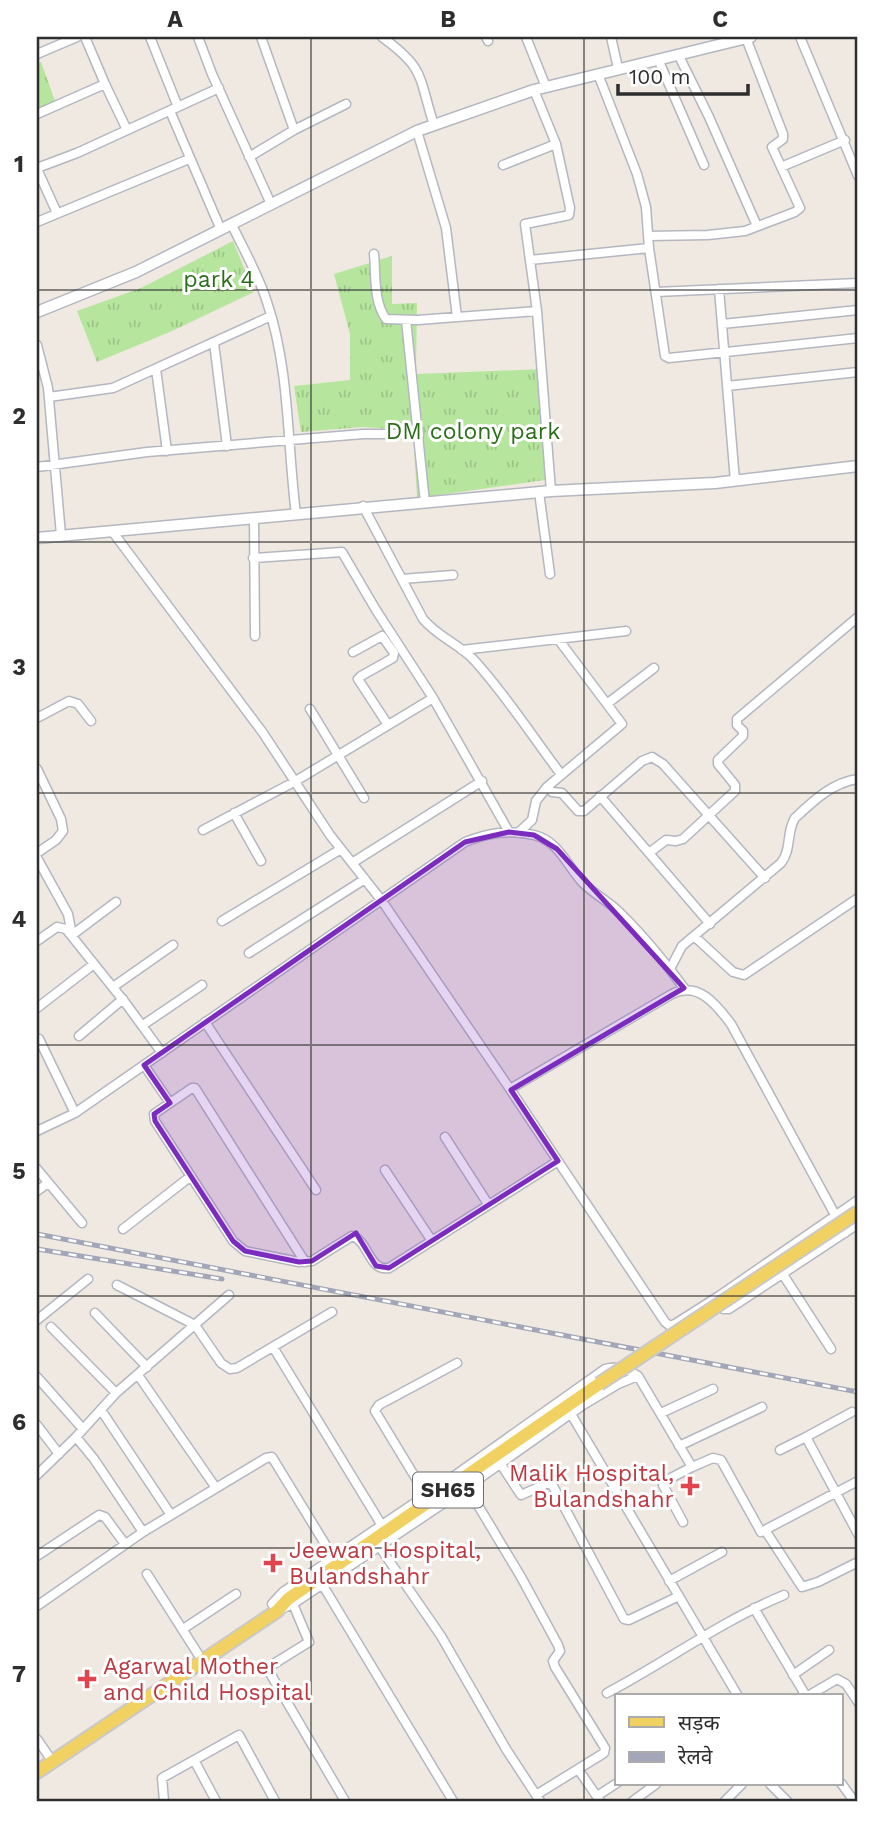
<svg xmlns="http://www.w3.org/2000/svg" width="895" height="1838" viewBox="0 0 895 1838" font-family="'Work Sans','Noto Sans Devanagari',sans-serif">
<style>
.grass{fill:url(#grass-tufts)}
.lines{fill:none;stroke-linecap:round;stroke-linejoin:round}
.minor-casing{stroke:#b4b7c1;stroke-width:11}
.tertiary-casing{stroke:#b4b7c1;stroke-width:13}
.primary-casing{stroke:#c9c9c9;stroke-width:16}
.minor{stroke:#fff;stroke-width:8}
.tertiary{stroke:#fff;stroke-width:10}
.primary{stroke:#f2d163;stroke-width:12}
.rail-casing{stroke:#a3a6b8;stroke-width:5}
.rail{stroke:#fff;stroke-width:2.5;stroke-dasharray:8;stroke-linecap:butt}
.primary-bridge-casing{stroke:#c9c9c9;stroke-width:16;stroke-linecap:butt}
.primary-bridge{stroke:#f2d163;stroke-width:12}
.marked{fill:#7b2cbf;fill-opacity:0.2;stroke:#7b2cbf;stroke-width:5;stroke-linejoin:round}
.grid{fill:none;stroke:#2e2e2e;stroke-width:2;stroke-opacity:0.55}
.health-dot{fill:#e0444e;stroke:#fff;stroke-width:2.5}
.labels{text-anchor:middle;stroke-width:6;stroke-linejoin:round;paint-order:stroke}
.shield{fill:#fff;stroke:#6d6d6d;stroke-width:2}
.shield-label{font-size:21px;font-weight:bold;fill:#2e2e2e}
.park-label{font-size:23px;fill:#2c6e1b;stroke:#fff}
.health-label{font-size:23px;fill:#be3a42;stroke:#fff;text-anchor:start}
.neatline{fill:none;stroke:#2e2e2e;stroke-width:2.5}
.grid-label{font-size:23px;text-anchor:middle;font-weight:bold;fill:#2e2e2e}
</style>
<defs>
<pattern id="grass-tufts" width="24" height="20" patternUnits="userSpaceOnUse" patternTransform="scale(1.75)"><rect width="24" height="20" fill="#b6e59e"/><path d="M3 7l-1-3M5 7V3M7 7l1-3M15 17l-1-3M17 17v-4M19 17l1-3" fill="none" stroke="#9dc588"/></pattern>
</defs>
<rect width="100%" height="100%" fill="#efe9e1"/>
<path class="grass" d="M41,62L55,101L37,109V63Z
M233,241L254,292L172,331L97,362L77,311L141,288Z
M392,256V304L417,303L416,374L544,369L552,479L417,498L413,430L363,427L301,432L294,386L350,380V334L334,274Z"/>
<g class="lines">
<defs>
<path id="minor" d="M85,37L105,84L127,130
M150,37L178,107
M198,37L212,74L271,204
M261,37L294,130
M382,37C426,69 418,76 434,125
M486,37L488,41
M526,37L546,87
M611,37L618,68
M800,37L858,176
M37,54L77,37
M678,54L709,117L757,226
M658,59L704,165
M598,74L637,174L646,207L649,248L665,356L669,358L858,338
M534,90L556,144L570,208L569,215L565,216L525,224L537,311L551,491
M170,111L221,230
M37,114L105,84
M417,131L446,228L457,317
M249,157L294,130L346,104
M503,165L556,144
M781,167L845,140
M37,168L77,153L219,88
M37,169L57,213
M37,222L189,159
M232,225C244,250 259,276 267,302C290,370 287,444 296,514
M648,236L708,235L745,231L795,212L800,208L772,147L783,139V134L746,38
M374,254C376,274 373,301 386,319L418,320L537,311
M530,260L649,248
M719,289L735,481
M656,292L858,283
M406,320L425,503
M722,324L858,310
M214,343L227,446
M37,345L48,388L61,535
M156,369L167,451
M727,386L858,372
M49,397L113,388L271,316
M37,467L147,452L363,434H419
M539,492L550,574
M363,506L423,619C438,637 459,644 474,660C506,695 532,736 560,773
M254,518L255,636
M112,531L263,733L330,835L382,901L510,1089L672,994C698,981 716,1004 731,1024L845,1233
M253,558L342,552L376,610L433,698
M402,579L453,575
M462,650L626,631
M353,652L382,636L394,653L393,658L361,676L358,679L388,725
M608,703L654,668
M310,709L364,798
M37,718L69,701L78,704L91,721
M37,769L61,819L63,831L56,840L37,853
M547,787L552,792L562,793L578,811H584L642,761L652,757L663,764L765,878
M600,796L710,924
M234,813L261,861
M203,830L294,782L433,698L509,832
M518,833L532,820L536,801L547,787L622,724L558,639
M649,853L666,840L676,841L683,839L735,791V785L718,764V760L743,736V731L737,725V719L858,617
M37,858L68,914L72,935L116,902
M352,863L482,781
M222,921L341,849
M694,936L733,972L744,975L858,898
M37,941L57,927L66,929L127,1005L162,1053
M249,953L365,879
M670,969L682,946L781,863C792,849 786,832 795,818C813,801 833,782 858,779
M113,987L173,945
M37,1008L94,964
M205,1022L316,1190
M143,1025L202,985
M79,1036L123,999
M39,1039L75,1113
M144,1065L170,1103
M510,1089L665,1322L670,1326L675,1324L719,1296
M37,1131L75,1113L465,842C488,833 509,829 534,835C559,841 567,866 583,883C593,893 606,900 617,910C641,933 664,961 684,988
M445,1137L488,1204
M37,1169L82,1223
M385,1170L432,1241
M37,1191L48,1183
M858,1200L719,1296L717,1300L723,1309H729L858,1224
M123,1229L191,1176
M305,1262L195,1088H192L154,1114L155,1121L233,1241L245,1251L299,1262L312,1261L352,1236C369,1241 369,1272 389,1268L558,1161
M782,1273L831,1349
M117,1285L195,1325L221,1363L230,1369L237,1368L332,1312
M95,1313L147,1367
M37,1320L88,1279
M51,1327L116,1393
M273,1347L381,1524
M138,1375L216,1488
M37,1377L83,1429
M101,1410L171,1515
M661,1413L713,1389
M571,1414L738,1696
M37,1425L59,1454
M76,1437L94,1459L143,1532L266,1458L272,1457L333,1557
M806,1437L852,1412
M679,1446L762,1407
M780,1450L806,1437L858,1534
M500,1463L521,1495L548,1483L553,1486L624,1619L629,1620L679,1596
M37,1475L76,1437L116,1393L229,1295
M467,1487L521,1577L558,1645L560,1651L553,1661L555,1667L605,1748L604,1753L536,1795
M426,1495L375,1411L379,1405L457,1363
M683,1522L663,1485L667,1480L692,1467
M765,1530L802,1587L818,1582L858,1562
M379,1546L441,1636L506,1749L540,1801
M37,1556L99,1515L105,1517L125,1544
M147,1574L198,1654
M669,1581L722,1552
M322,1584L453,1801
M272,1604L283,1592L447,1481L605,1369C618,1366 627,1369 638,1376L692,1467L713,1458L721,1460L761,1532L858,1481
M293,1604L309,1642L267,1668L345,1801
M37,1606L143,1532
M754,1608L806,1696
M281,1609L293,1604L456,1495L583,1405L618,1384L638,1376
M183,1629L236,1594
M793,1675L829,1650
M607,1693C666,1662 723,1620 784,1595
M808,1696L837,1679L846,1684L858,1702
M37,1739L48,1755
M194,1760L216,1801
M578,1769L600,1801
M841,1783L854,1801
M770,1784L787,1801
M597,1796L617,1783
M164,1801L162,1778L239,1735L275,1801
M633,1801L656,1784
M725,1801L742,1784"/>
<path id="tertiary" d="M37,312L136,272L417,131L534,90L751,37
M37,538L551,491L715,483L858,466"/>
<path id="primary" d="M37,1772L277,1611L288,1599L599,1384"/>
</defs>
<use href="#minor" class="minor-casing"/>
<use href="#tertiary" class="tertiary-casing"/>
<use href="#primary" class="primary-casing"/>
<use href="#minor" class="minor"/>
<use href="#tertiary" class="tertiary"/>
<use href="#primary" class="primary"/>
<defs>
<path id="rail" d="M37,1234L858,1392
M37,1249L222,1279"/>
</defs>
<use href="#rail" class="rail-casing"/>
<use href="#rail" class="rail"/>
<defs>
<path id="primary-bridge" d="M599,1384L858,1212"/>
</defs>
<use href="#primary-bridge" class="primary-bridge-casing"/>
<use href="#primary-bridge" class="primary-bridge"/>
</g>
<path class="marked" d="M509,832L534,835L557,849L684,988L511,1090L558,1161L389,1268L376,1266L356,1233L312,1261L299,1262L245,1251L233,1241L155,1121L154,1114L170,1103L144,1065L465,842Z"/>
<path class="grid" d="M311,37V1801M584,37V1801M37,290H858M37,542H858M37,793H858M37,1045H858M37,1296H858M37,1548H858"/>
<g class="health-dot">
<path d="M686.5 1475.5h7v7h7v7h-7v7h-7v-7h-7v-7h7z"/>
<path d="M269.5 1552.5h7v7h7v7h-7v7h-7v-7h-7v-7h7z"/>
<path d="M83.5 1668.5h7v7h7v7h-7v7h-7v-7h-7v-7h7z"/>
</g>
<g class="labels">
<rect class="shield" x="413" y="1472.5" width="70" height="35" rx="5"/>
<g class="shield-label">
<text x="448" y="1497">SH65</text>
</g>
<g class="park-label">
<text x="219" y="287">park 4</text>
<text x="473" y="439">DM colony park</text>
</g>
<g class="health-label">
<text x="674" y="1481" text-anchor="end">Malik Hospital,<tspan x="674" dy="26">Bulandshahr</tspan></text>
<text x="289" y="1558">Jeewan Hospital,<tspan x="289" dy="26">Bulandshahr</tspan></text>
<text x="103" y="1674">Agarwal Mother<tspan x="103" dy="26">and Child Hospital</tspan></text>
</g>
</g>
<rect width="895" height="1838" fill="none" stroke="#ffffff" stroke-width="77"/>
<rect x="615" y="1694" width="228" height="91" fill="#ffffff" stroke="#ababab" stroke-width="2"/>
<rect x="629" y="1717" width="35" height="10" fill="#f2d163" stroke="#ababab" stroke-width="2"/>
<text x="678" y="1730" font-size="21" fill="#2e2e2e">सड़क</text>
<rect x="629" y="1752" width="35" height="10" fill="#a3a6b8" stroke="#ababab" stroke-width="2"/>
<text x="678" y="1764" font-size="21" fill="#2e2e2e">रेलवे</text>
<path d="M618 84v10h130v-10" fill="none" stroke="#2e2e2e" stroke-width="3.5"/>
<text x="629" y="84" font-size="21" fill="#2e2e2e" stroke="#ffffff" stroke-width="5" paint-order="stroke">100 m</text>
<rect x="38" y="38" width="818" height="1762" class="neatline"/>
<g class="grid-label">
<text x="175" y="27">A</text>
<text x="448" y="27">B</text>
<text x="720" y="27">C</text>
<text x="19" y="172">1</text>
<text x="19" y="424">2</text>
<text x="19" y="675">3</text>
<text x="19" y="927">4</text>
<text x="19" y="1179">5</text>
<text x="19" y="1430">6</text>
<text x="19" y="1682">7</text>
</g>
</svg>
